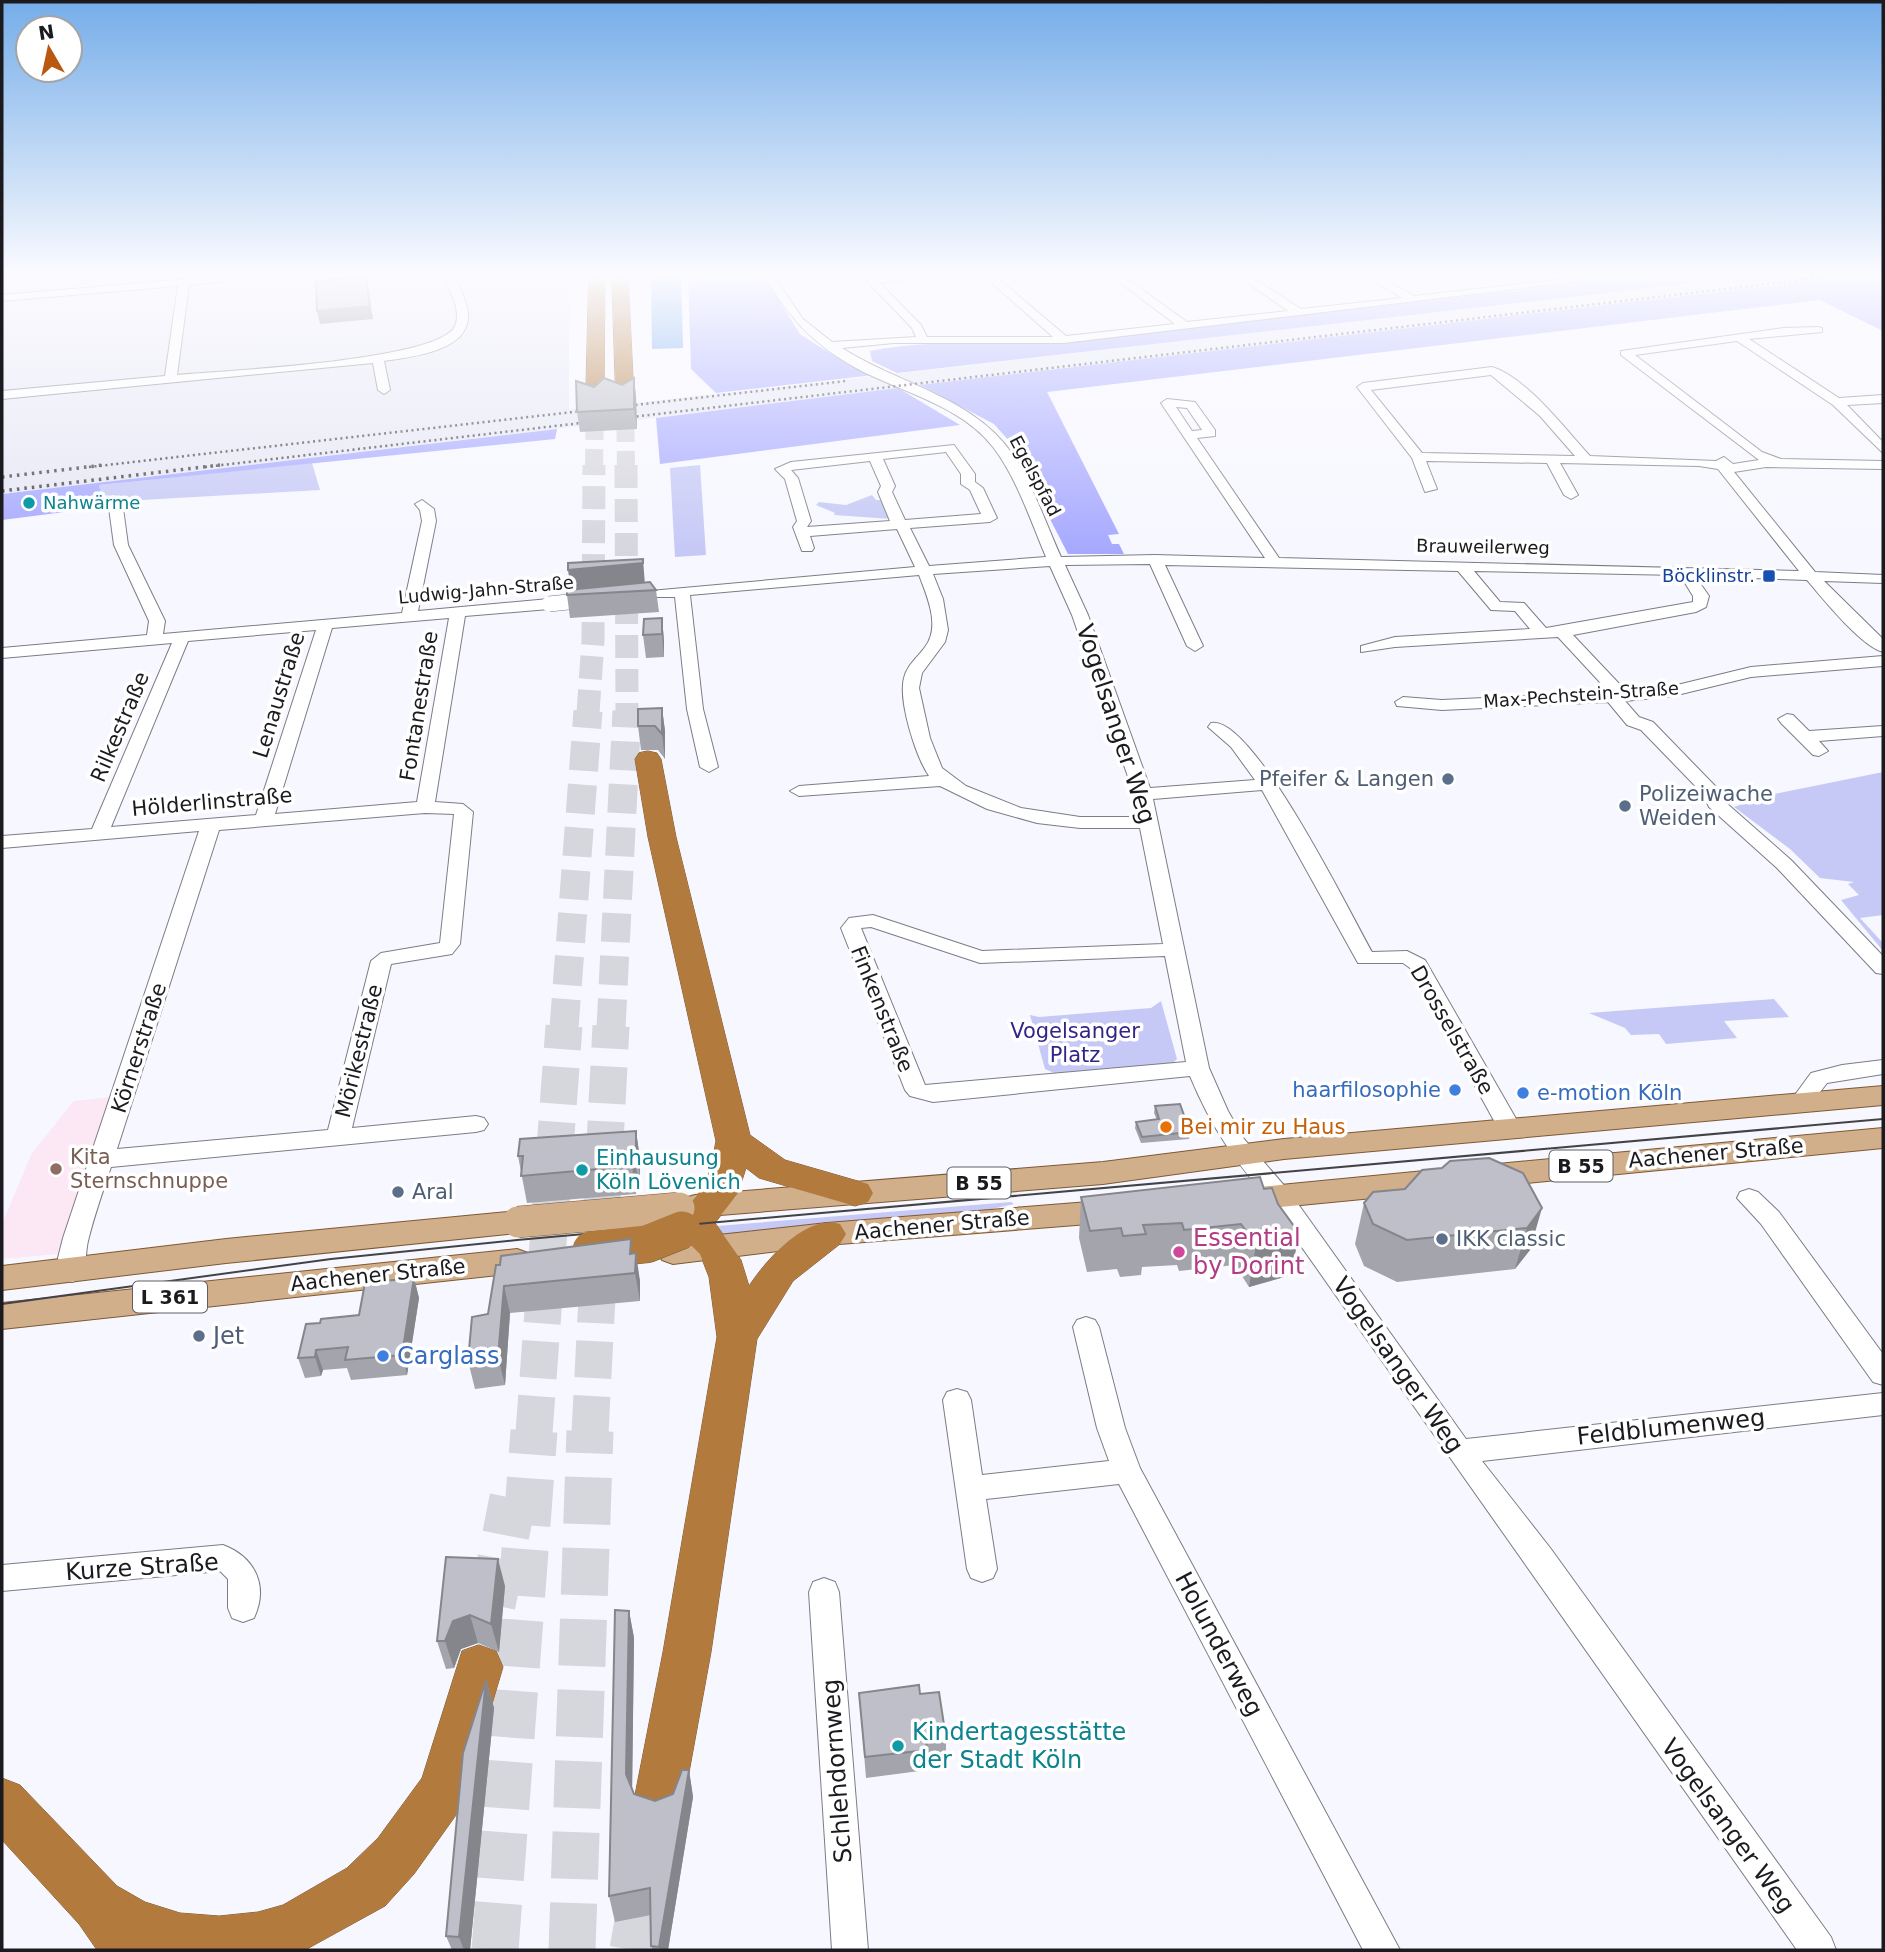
<svg xmlns="http://www.w3.org/2000/svg" width="1885" height="1952" viewBox="0 0 1885 1952" font-family="'DejaVu Sans',sans-serif">
<style>
.built{fill:#e6e7f4}
.education{fill:#fce7f5}
.green{fill:#c6c9f6}
.forest{fill:#a7a9ff}
.water{fill:#69a2ea}
.lines{fill:none;stroke-linecap:round;stroke-linejoin:round}
.highway-tunnel-far4{stroke:#d6d6dd;stroke-width:18;stroke-dasharray:18 9;stroke-linecap:butt}
.highway-tunnel-far3{stroke:#d6d6dd;stroke-width:23;stroke-dasharray:23 11;stroke-linecap:butt}
.highway-tunnel-far2{stroke:#d6d6dd;stroke-width:29;stroke-dasharray:29 14;stroke-linecap:butt}
.highway-tunnel-far1{stroke:#d6d6dd;stroke-width:37;stroke-dasharray:37 18;stroke-linecap:butt}
.highway-tunnel{stroke:#d6d6dd;stroke-width:47;stroke-dasharray:47 24;stroke-linecap:butt}
.minor-casing{stroke:#7c7d85;stroke-width:2}
.major-casing{stroke:#7e5933;stroke-width:2}
.highway-casing{stroke:#7e5933;stroke-width:1}
.minor{fill:#fff;fill-rule:evenodd}
.major{fill:#d1af8b;fill-rule:evenodd}
.highway{fill:#b37a3e;fill-rule:evenodd}
.tram{stroke:#434347;stroke-width:2}
.rail-far1{stroke:#434347;stroke-width:2.5;stroke-dasharray:2 3.5;stroke-linecap:butt}
.rail{stroke:#434347;stroke-width:3.5;stroke-dasharray:2.5 5;stroke-linecap:butt}
.minor-bridge-casing{stroke:#7c7d85;stroke-width:16;stroke-linecap:butt}
.major-bridge-casing{stroke:#7e5933;stroke-width:32;stroke-linecap:butt}
.highway-bridge-casing{stroke:#7e5933;stroke-width:38;stroke-linecap:butt}
.minor-bridge{stroke:#fff;stroke-width:15}
.major-bridge{stroke:#d1af8b;stroke-width:31}
.highway-bridge{stroke:#b37a3e;stroke-width:37}
.wall{fill:#a3a4ac}
.shaded-wall{fill:#85868c}
.building{fill:#bebfc8;stroke:#85868c;stroke-width:2}
.culture-dot{fill:#0f9aa8;stroke:#fff;stroke-width:2.5}
.transit-dot{fill:#1a4fb4;stroke:#fff;stroke-width:2.5}
.service-dot{fill:#5c6f8a;stroke:#fff;stroke-width:2.5}
.shop-dot{fill:#3f7fe0;stroke:#fff;stroke-width:2.5}
.food-dot{fill:#e8710a;stroke:#fff;stroke-width:2.5}
.education-dot{fill:#8d6e63;stroke:#fff;stroke-width:2.5}
.hotel-dot{fill:#d1479c;stroke:#fff;stroke-width:2.5}
.labels{text-anchor:middle;stroke-width:7;stroke-linejoin:round;paint-order:stroke}
.far-street-label{font-size:18px;fill:#1b1b1f;stroke:#fff}
.far-culture-label{font-size:18px;fill:#0d838f;stroke:#fff;text-anchor:start}
.far-transit-label{font-size:18px;fill:#164399;stroke:#fff;text-anchor:end}
.shield{fill:#fff;stroke:#5f5f62;stroke-width:2}
.shield-label{font-size:19px;font-weight:bold;fill:#1b1b1f}
.street-label{font-size:21px;fill:#1b1b1f;stroke:#fff}
.service-label{font-size:21px;fill:#4e5e75;stroke:#fff;text-anchor:start}
.park-label{font-size:21px;fill:#332585;stroke:#fff}
.shop-label{font-size:21px;fill:#366cbe;stroke:#fff;text-anchor:end}
.food-label{font-size:21px;fill:#c56008;stroke:#fff;text-anchor:start}
.education-label{font-size:21px;fill:#785e54;stroke:#fff;text-anchor:start}
.culture-label{font-size:21px;fill:#0d838f;stroke:#fff;text-anchor:start}
.near-street-label{font-size:24px;fill:#1b1b1f;stroke:#fff}
.near-hotel-label{font-size:24px;fill:#b23c85;stroke:#fff;text-anchor:start}
.near-service-label{font-size:24px;fill:#4e5e75;stroke:#fff;text-anchor:start}
.near-shop-label{font-size:24px;fill:#366cbe;stroke:#fff;text-anchor:start}
.near-culture-label{font-size:24px;fill:#0d838f;stroke:#fff;text-anchor:start}
</style>
<rect width="100%" height="100%" fill="#f7f7ff"/>
<path class="built" d="M2,275H240L2,295Z
M303,275H569V409L579,408L580,426L2,494V302Z
M1765,275H1863L637,420L636,403Z"/>
<path class="education" d="M111,1097L57,1254L2,1259V1224L32,1153L74,1101Z"/>
<path class="green" d="M312,463L320,490L142,500L100,496L99,485Z
M700,465L706,555L675,557L670,468Z
M872,495L876,500H884L892,519L834,515L835,513L816,505L819,502L846,505Z
M1883,772V915L1860,918L1883,943V951L1841,900L1859,895L1848,884L1854,882L1820,878L1790,849L1734,807L1764,796Z
M1774,999L1789,1017L1724,1021L1737,1038L1666,1044L1659,1034L1631,1035L1625,1028L1589,1013Z
M1161,1001L1177,1059L1173,1063L1054,1073L1045,1069L1030,1015L1039,1017L1151,1008Z
M1011,1202L1014,1204L974,1213L723,1236L717,1226Z"/>
<path class="forest" d="M688,275H763L800,334L823,349L874,375L716,393L691,369Z
M1650,275H1765L897,373L872,361L870,351C934,338 1001,345 1065,342Z
M1863,275H1883V331L1820,300L1047,392L1119,534L1108,535L1112,544H1119L1124,554H1068L1011,443L994,424L920,385Z
M898,388L960,425L660,464L656,418Z
M557,429L555,439L99,485L104,507L2,520V494Z"/>
<path class="water" d="M651,275H681L683,348L652,349Z"/>
<g class="lines">
<path class="highway-tunnel-far4" d="M625,397L626,467
M594,467L595,399"/>
<path class="highway-tunnel-far3" d="M626,465L627,713
M588,713L593,641L594,465"/>
<path class="highway-tunnel-far2" d="M564,1028L588,711
M611,1028L627,711"/>
<path class="highway-tunnel-far1" d="M534,1433L564,1026
M590,1433L611,1026"/>
<path class="highway-tunnel" d="M492,1605L513,1498
M495,1950L534,1431
M572,1950L590,1431
M633,1950L646,1876"/>
<defs>
<path id="minor" d="M235,275H279L189,285L177,375C220,371 440,361 455,326C462,310 449,290 444,275H454C459,288 469,304 468,318C466,352 410,357 384,361L390,390L384,394L378,390L373,363L2,399V391L165,376L178,286L2,301V295Z
M763,275H773L803,319L832,342L916,337L912,328L861,275H930L880,283L921,325L927,337H1053L983,275H994L1066,336L1175,324L1110,275H1122L1187,322L1288,311L1236,275H1248L1301,309L1402,298L1364,275H1377L1414,296L1599,275H1633L1064,343H894L842,348C893,381 963,395 1003,442C1028,470 1045,522 1061,557L1155,555L1265,558L1161,403L1167,399L1195,402L1215,430V436L1197,438L1279,558L1799,571L1718,469L1699,466L1560,463L1578,495L1571,499L1564,495L1547,463L1426,461L1437,489L1425,492L1412,458L1357,387L1363,383L1492,367C1526,377 1566,430 1590,456L1716,461L1724,457L1733,464L1759,460L1621,355V351L1784,328L1818,327L1822,328V332L1749,339L1839,398L1883,395V403L1847,405L1883,442V453L1833,405L1737,341L1635,355L1762,452L1781,459L1883,461V469L1766,467L1734,472L1815,572L1883,575V583L1824,581L1883,639V652C1862,647 1822,598 1807,580L1695,576L1709,596L1706,607L1696,612L1573,635L1626,691L1673,686L1751,667L1883,656V666L1751,677L1673,696L1625,701L1639,717L1653,722L1719,790L1724,801L1791,860L1883,956V974L1876,973L1777,868L1709,807L1704,795L1641,730L1627,725L1608,702L1442,710L1397,706L1395,702L1403,697L1442,700L1609,692L1558,637L1395,647L1361,652V646L1395,637L1530,629L1515,611L1491,610L1458,571L1165,565L1203,646L1195,651L1187,646L1150,564L1065,565L1088,615L1150,788L1255,780L1231,747L1208,727L1211,723C1252,713 1351,915 1372,952L1407,951L1425,960L1523,1131L1519,1137H1503L1410,968L1403,963H1358L1262,790L1153,799L1209,1068L1228,1111L1244,1139L1288,1190L1466,1439L1883,1393V1415L1482,1461L1551,1549L1831,1937L1836,1950H1797L1270,1202C1234,1159 1212,1129 1190,1076L933,1102L910,1096L905,1090L841,928L849,918L873,915L982,951L1163,944L1140,828H1080L1037,823L987,809L940,786L799,796L790,791L799,786L929,776C916,757 898,701 904,678C907,665 918,657 925,647C941,627 927,596 919,575L690,595L703,709L718,767L709,772L700,767L687,709L675,597H650V591L915,567L897,529L810,536L814,548L812,551H802L793,527L797,521L785,479L775,469L791,462L954,445L975,474V482L983,488L997,518L990,522L910,528L929,566L1046,557C1031,522 1017,478 993,447C961,405 900,392 856,368C808,341 792,319 763,275ZM1491,375L1540,416L1575,456L1422,453L1371,390ZM1176,407L1187,408L1202,430L1192,431ZM946,452L961,474V484L970,490L981,514L905,520L892,492L895,486L883,459ZM870,461L881,486L878,492L890,521L807,527L811,521L798,478L791,470ZM1050,566L1072,615L1134,794L1138,817H1080L1021,808L966,786L942,768L930,738L919,688L922,673L945,642L948,630L943,599L933,574ZM1474,571L1680,575L1693,596V602L1546,628L1524,603L1500,602ZM871,927L980,963L1165,956L1186,1062L925,1085L861,928Z
M422,500L434,509L436,521L418,611L549,599L557,604L549,609L465,616L435,802L463,804L473,812L460,944L452,954L391,964L352,1128L476,1116L484,1118L488,1124L484,1130L476,1132L111,1167C103,1191 94,1216 88,1241C85,1253 87,1268 81,1279L72,1282L63,1279L58,1258L63,1238L199,831L2,848V836L92,829L172,643L2,658V648L147,635L149,621L114,545L109,508L116,504L123,508L128,545L165,621L163,634L402,613L422,521L420,510L415,504ZM449,618L417,802L275,814L332,628ZM316,630L256,815L111,827L188,641ZM425,813L454,814L440,943L381,953L371,961L328,1130L117,1149L219,830Z
M1787,714L1793,715L1809,731L1883,726V736L1819,741L1828,751L1819,756L1813,755L1781,723L1778,719Z
M1883,1060V1074L1827,1083L1808,1108H1792L1789,1103L1811,1073L1842,1065Z
M1749,1189L1758,1192L1779,1212L1883,1354V1385L1873,1382L1761,1224L1737,1198L1740,1192Z
M1086,1317L1095,1320L1099,1327L1125,1428L1140,1468L1400,1950H1363L1119,1484L986,1499L997,1569L993,1578L982,1582L971,1578L967,1569L943,1400L947,1392L957,1389L967,1392L971,1400L982,1475L1109,1461L1097,1428L1073,1327L1077,1320Z
M223,1545C255,1557 269,1586 254,1618L243,1622L232,1618L228,1608V1579L220,1571L2,1591V1565Z
M824,1578L835,1582L839,1592L868,1950H832L809,1592L813,1582Z"/>
<path id="major" d="M1883,1086V1105L1284,1159L1103,1184L695,1217L684,1214L680,1206L684,1198L695,1195L1103,1162L1284,1139Z
M1883,1128V1148L1487,1187L1476,1184L1472,1176L1476,1168L1487,1165Z
M1445,1169L1456,1172L1460,1180L1456,1188L1445,1191L1239,1211L1228,1208L1224,1200L1228,1192L1239,1189Z
M1114,1200L1125,1203L1129,1211L1125,1219L1114,1222L827,1245L673,1264L662,1260L657,1252L662,1244L673,1240L827,1223Z
M518,1211L529,1214L533,1222L529,1230L518,1233L226,1263L2,1290V1266L226,1239Z
M517,1249L528,1253L533,1261L528,1269L517,1273L2,1329V1303Z"/>
<path id="highway" d="M589,275H605L604,399L595,404L586,399Z
M612,275H628L634,397L625,402L616,397Z
M648,751L657,753L661,759L676,837L750,1135L785,1160L868,1184L873,1193L868,1202L855,1206L759,1178L746,1168L738,1193L715,1223L741,1260L749,1286C766,1260 806,1214 840,1224L846,1234L840,1244L793,1281L757,1339L711,1652L684,1800L677,1818L659,1825L641,1818L634,1800L663,1652L717,1337L709,1277L700,1254L688,1242L682,1244L669,1240L663,1230L665,1226L650,1219L645,1210L650,1201L663,1197L687,1206C708,1188 711,1167 716,1141L648,837L635,759L639,753Z
M479,1645L496,1651L503,1667L461,1808L414,1874L385,1906L305,1950H97L79,1924L2,1840V1778L20,1785L117,1886L145,1902L180,1913L219,1916L258,1912L283,1905L347,1868L378,1838L422,1778L462,1651Z"/>
</defs>
<use href="#minor" class="minor-casing"/>
<use href="#major" class="major-casing"/>
<use href="#highway" class="highway-casing"/>
<use href="#minor" class="minor"/>
<use href="#major" class="major"/>
<use href="#highway" class="highway"/>
<path class="tram" d="M2,1304L331,1259L517,1240L1883,1119"/>
<path class="rail-far1" d="M89,467L846,381
M205,467L1845,275"/>
<path class="rail" d="M2,477L104,465
M2,491L220,465"/>
<defs>
<path id="minor-bridge" d="M549,604L597,599"/>
<path id="major-bridge" d="M518,1222L679,1208"/>
<path id="highway-bridge" d="M591,1250L647,1244L682,1230"/>
</defs>
<use href="#minor-bridge" class="minor-bridge-casing"/>
<use href="#major-bridge" class="major-bridge-casing"/>
<use href="#highway-bridge" class="highway-bridge-casing"/>
<use href="#minor-bridge" class="minor-bridge"/>
<use href="#major-bridge" class="major-bridge"/>
<use href="#highway-bridge" class="highway-bridge"/>
</g>
<path class="wall" d="M634,378L636,397L637,429L580,432L577,412L594,387L622,385Z
M645,583L656,590L659,612L570,618L567,595Z
M662,618L664,641V657L646,658L643,635Z
M662,708L665,731V759L658,750H641L638,726Z
M1155,1106L1190,1132L1189,1139L1141,1143L1135,1128L1136,1122L1157,1120L1154,1113Z
M636,1131L640,1159V1175L637,1174L636,1194L527,1203L518,1156Z
M1523,1173L1530,1250L1515,1269L1397,1282L1364,1266L1355,1244L1364,1203L1405,1189Z
M1081,1197L1278,1204L1299,1233L1291,1275L1249,1287L1235,1265L1179,1271L1177,1265L1142,1267L1141,1275L1120,1277L1117,1269L1087,1272L1079,1238Z
M633,1254L640,1281V1301L510,1313L505,1385L475,1389L468,1361L488,1314L500,1265Z
M414,1278L419,1298L407,1375L351,1380L347,1368L323,1370L321,1376L305,1378L298,1358L320,1323L359,1315Z
M505,1586L499,1652L478,1643L461,1649L454,1668L446,1669L437,1641Z
M629,1611L634,1638L632,1788L634,1794L655,1801L673,1794L689,1770L693,1797L668,1950H652L651,1915L615,1922L609,1896Z
M486,1680L494,1708L470,1950H452L446,1936Z
M859,1693L920,1694L946,1738V1759L927,1761V1770L866,1778Z"/>
<path class="shaded-wall" d="M366,276L373,319L320,324L317,311Z
M634,378L636,397L637,429L634,409Z
M643,559L645,585L571,592L568,570Z
M662,618L664,641V657L662,634Z
M662,708L665,731V759L662,734Z
M636,1131L640,1159V1175L636,1147Z
M633,1147L637,1174L636,1194L632,1166Z
M1542,1208L1530,1250L1515,1269L1527,1228Z
M1299,1233L1291,1275L1249,1287L1256,1245Z
M636,1253L640,1281V1301L635,1273Z
M414,1278L419,1298L407,1375L402,1355Z
M504,1286L510,1313L505,1385L498,1357Z
M316,1350L323,1370L321,1376L315,1357Z
M498,1559L505,1586L499,1652L491,1624Z
M629,1611L634,1638L632,1801L626,1774Z
M470,1615L478,1643L461,1649L454,1668L445,1641L453,1621Z
M486,1680L494,1708L470,1950H464L459,1937Z
M689,1770L693,1797L668,1950H659V1947Z"/>
<path class="building" d="M366,276L370,306L317,311L316,282Z
M604,378L622,385L634,378V409L577,412L576,381L594,387Z
M643,559V563L568,570V563Z
M650,582L656,590L567,595V590Z
M662,618V634L643,635L644,619Z
M662,708V734L655,726H638V709Z
M1180,1104L1190,1132L1142,1137L1136,1122L1159,1119L1155,1106Z
M636,1131V1147H633L632,1166L521,1176L523,1156H518L520,1139Z
M1489,1158L1523,1173L1542,1208L1527,1228L1407,1240L1373,1224L1364,1203L1373,1192L1405,1189L1422,1170L1442,1168L1450,1161Z
M1260,1177L1264,1189L1272,1188L1278,1204L1299,1233L1256,1245L1241,1224L1184,1230L1182,1223L1143,1225L1146,1234L1123,1236L1121,1228L1090,1231L1081,1197Z
M631,1239L630,1254L636,1253L635,1273L504,1286L498,1357L468,1361L472,1317L488,1314L496,1265H500L501,1256Z
M414,1278L402,1355L345,1360L348,1347L316,1350L315,1357L298,1358L306,1324L320,1323L321,1319L359,1315L365,1283Z
M446,1557L498,1559L491,1624L470,1615L453,1621L445,1641H437Z
M615,1610L629,1611L626,1774L634,1794L655,1801L673,1794L682,1770H689L659,1947L651,1946L650,1888L609,1896Z
M486,1680L459,1937L446,1936L463,1753Z
M919,1685L920,1694L939,1692L946,1738L926,1741L927,1750L865,1757L859,1693Z"/>
<linearGradient id="sky" x2="0" y2="1"><stop stop-color="#75ade9"/><stop offset="0.5" stop-color="#fbfbff"/><stop offset="1" stop-color="#fbfbff" stop-opacity="0"/></linearGradient>
<rect width="1885" height="549" fill="url(#sky)"/>
<g class="culture-dot">
<circle cx="29" cy="503" r="7"/>
<circle cx="582" cy="1170" r="7"/>
<circle cx="898" cy="1746" r="7"/>
</g>
<rect class="transit-dot" x="1762" y="569" width="14" height="14" rx="3.5"/>
<g class="service-dot">
<circle cx="1448" cy="779" r="7"/>
<circle cx="1625" cy="806" r="7"/>
<circle cx="398" cy="1192" r="7"/>
<circle cx="1442" cy="1239" r="7"/>
<circle cx="199" cy="1336" r="7"/>
</g>
<g class="shop-dot">
<circle cx="1455" cy="1090" r="7"/>
<circle cx="1523" cy="1093" r="7"/>
<circle cx="383" cy="1356" r="7"/>
</g>
<circle class="food-dot" cx="1166" cy="1127" r="7"/>
<circle class="education-dot" cx="56" cy="1169" r="7"/>
<circle class="hotel-dot" cx="1179" cy="1252" r="7"/>
<g class="labels">
<g class="far-street-label">
<text transform="translate(1035 476) rotate(62)" y="6">Egelspfad</text>
<text transform="translate(1483 547) rotate(1)" y="6">Brauweilerweg</text>
<text transform="translate(486 590) rotate(-5)" y="6">Ludwig-Jahn-Straße</text>
<text transform="translate(1581 695) rotate(-4)" y="6">Max-Pechstein-Straße</text>
</g>
<g class="far-culture-label">
<text x="43" y="509">Nahwärme</text>
</g>
<g class="far-transit-label">
<text x="1755" y="582">Böcklinstr.</text>
</g>
<g class="shield">
<rect x="1549.5" y="1150.5" width="63" height="31" rx="5"/>
<rect x="947.5" y="1167.5" width="63" height="31" rx="5"/>
<rect x="133" y="1281.5" width="74" height="31" rx="5"/>
</g>
<g class="shield-label">
<text x="1581" y="1173">B 55</text>
<text x="979" y="1190">B 55</text>
<text x="170" y="1304">L 361</text>
</g>
<g class="street-label">
<text transform="translate(279 695) rotate(-73)" y="7">Lenaustraße</text>
<text transform="translate(419 706) rotate(-81)" y="7">Fontanestraße</text>
<text transform="translate(120 727) rotate(-67)" y="7">Rilkestraße</text>
<text transform="translate(212 802) rotate(-5)" y="7">Hölderlinstraße</text>
<text transform="translate(882 1009) rotate(68)" y="7">Finkenstraße</text>
<text transform="translate(1452 1030) rotate(60)" y="7">Drosselstraße</text>
<text transform="translate(139 1048) rotate(-72)" y="7">Körnerstraße</text>
<text transform="translate(359 1051) rotate(-76)" y="7">Mörikestraße</text>
<text transform="translate(1716 1153) rotate(-5)" y="7">Aachener Straße</text>
<text transform="translate(942 1225) rotate(-5)" y="7">Aachener Straße</text>
<text transform="translate(378 1275) rotate(-6)" y="7">Aachener Straße</text>
</g>
<g class="service-label">
<text x="1434" y="786" text-anchor="end">Pfeifer &amp; Langen</text>
<text x="1639" y="801">Polizeiwache<tspan x="1639" dy="24">Weiden</tspan></text>
<text x="412" y="1199">Aral</text>
<text x="1456" y="1246">IKK classic</text>
</g>
<g class="park-label">
<text x="1075" y="1038">Vogelsanger<tspan x="1075" dy="24">Platz</tspan></text>
</g>
<g class="shop-label">
<text x="1441" y="1097">haarfilosophie</text>
<text x="1537" y="1100" text-anchor="start">e-motion Köln</text>
</g>
<g class="food-label">
<text x="1180" y="1134">Bei mir zu Haus</text>
</g>
<g class="education-label">
<text x="70" y="1164">Kita<tspan x="70" dy="24">Sternschnuppe</tspan></text>
</g>
<g class="culture-label">
<text x="596" y="1165">Einhausung<tspan x="596" dy="24">Köln Lövenich</tspan></text>
</g>
<g class="near-street-label">
<text transform="translate(1116 724) rotate(72)" y="8">Vogelsanger Weg</text>
<text transform="translate(1398 1365) rotate(55)" y="8">Vogelsanger Weg</text>
<text transform="translate(1671 1427) rotate(-6)" y="8">Feldblumenweg</text>
<text transform="translate(142 1567) rotate(-4)" y="8">Kurze Straße</text>
<text transform="translate(1219 1644) rotate(62)" y="8">Holunderweg</text>
<text transform="translate(837 1771) rotate(-94)" y="8">Schlehdornweg</text>
<text transform="translate(1728 1826) rotate(54)" y="8">Vogelsanger Weg</text>
</g>
<g class="near-hotel-label">
<text x="1193" y="1246">Essential<tspan x="1193" dy="28">by Dorint</tspan></text>
</g>
<g class="near-service-label">
<text x="213" y="1344">Jet</text>
</g>
<g class="near-shop-label">
<text x="397" y="1364">Carglass</text>
</g>
<g class="near-culture-label">
<text x="912" y="1740">Kindertagesstätte<tspan x="912" dy="28">der Stadt Köln</tspan></text>
</g>
</g>
<rect width="1885" height="1952" fill="none" stroke="#1b1b1f" stroke-width="7"/>
<g transform="translate(49 49) rotate(351)"><circle r="33" fill="#ffffff" stroke="#a4a4a5" stroke-width="2"/>
<path d="M0-5L12 26L0 18L-12 26Z" fill="#b85811"/>
<text y="-10" font-size="19" font-weight="bold" text-anchor="middle" fill="#1b1b1f">N</text>
</g>
</svg>
